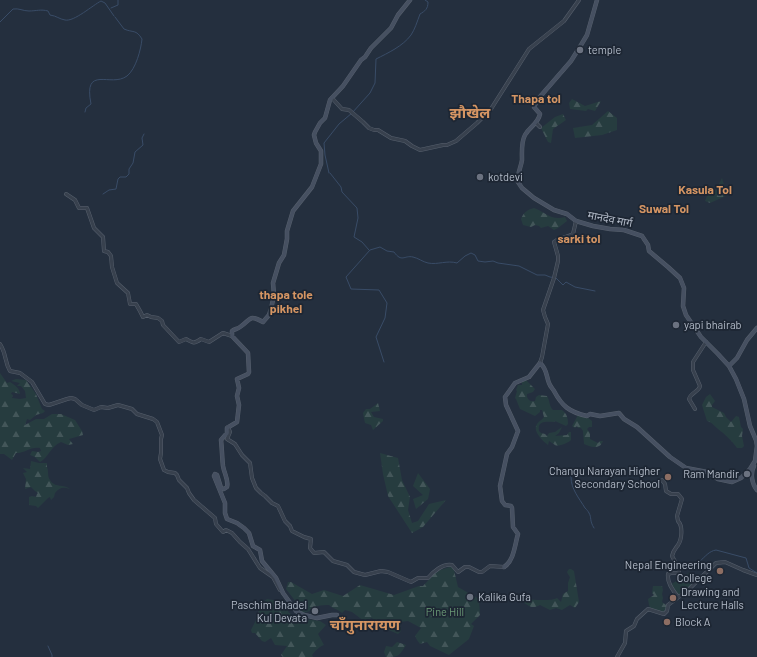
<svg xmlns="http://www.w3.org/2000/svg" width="757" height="657" viewBox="0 0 757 657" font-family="Barlow,'Noto Sans Devanagari',sans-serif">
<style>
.forest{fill:url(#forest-firs)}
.green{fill:#263c3f}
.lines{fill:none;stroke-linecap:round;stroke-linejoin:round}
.stream{stroke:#394c67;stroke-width:1}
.tertiary-casing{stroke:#565f6c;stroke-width:4}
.secondary-casing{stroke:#565f6c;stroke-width:4.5}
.tertiary{stroke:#38414e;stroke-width:3}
.secondary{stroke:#465061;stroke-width:3.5}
.worship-dot{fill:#6b7280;stroke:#1d2633;stroke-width:1.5}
.education-dot{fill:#8d6e63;stroke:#1d2633;stroke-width:1.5}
.labels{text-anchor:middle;stroke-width:3.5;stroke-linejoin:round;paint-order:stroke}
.poi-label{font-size:11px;fill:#b4bcc9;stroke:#1d2633;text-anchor:start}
.street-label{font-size:11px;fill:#b4bcc9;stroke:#1d2633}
.park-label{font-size:11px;fill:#6b9a76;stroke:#1d2633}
.neighbourhood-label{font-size:12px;font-weight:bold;fill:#d59563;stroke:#1d2633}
.district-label{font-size:15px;font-weight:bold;fill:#d59563;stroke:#1d2633}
</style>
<defs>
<pattern id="forest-firs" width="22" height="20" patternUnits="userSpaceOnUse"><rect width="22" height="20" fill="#263c3f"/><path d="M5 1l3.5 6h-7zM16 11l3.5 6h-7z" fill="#435659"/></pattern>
</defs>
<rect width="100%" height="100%" fill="#242f3e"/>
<path class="forest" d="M572,99L585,106L601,101L595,111L588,109L586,111L570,109L569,103Z
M608,111L617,118V130L602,135L575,138L573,128L592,125Z
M563,114L566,120L553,129L551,143L548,142L541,128L555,117Z
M722,178L724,185L729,189L728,195L710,203L705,201L707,196L719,188L718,186Z
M534,208C547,213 551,221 565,217L567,221L558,228L554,230L548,226L541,228L539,226L535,225L531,227L523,225L521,219C524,212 527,210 534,208Z
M0,373L7,383L10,382C15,385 20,389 20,394L12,392L11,394L13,395L12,398L20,399L26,398L25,391L21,386H17L20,383L11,381L16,379L26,380L36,394L42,409L45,411L43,413L36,415L30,420L27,419L25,425L36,419H44L52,414H61L75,420L82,431L83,435L69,439L73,444L68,445L61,442C50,447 49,457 40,462L35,457L30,455L32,451L38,452L41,451L40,448C31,446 25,453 16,453L12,460L4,454H0Z
M526,380L535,389L533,392L527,394V397C529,401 531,402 535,401L536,397L539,395L547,396C550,401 549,406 553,410H562C567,414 568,418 568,424L566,426L555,421L554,422C547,422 537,420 539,431L541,433L545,434L547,436L549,433L555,432L562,427L559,433L555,436L567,435L569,432H571V440C568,443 558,447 555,445C553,444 551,442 549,441L548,445C543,441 532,431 537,424C539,421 542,420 544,417L542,410H540V412L535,416L520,409L516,399L515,398L517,391L516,390L518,385H522V382Z
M710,394L715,401L712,405V407L724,413L726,417L731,422L736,416L739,417L741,427L743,429L742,436L744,446L742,448H737C731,440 725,434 718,429C713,425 713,423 707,421L702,405L706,397Z
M378,403L380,411L371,412L374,417L383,419V421L373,430L371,425L365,423L363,413L366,409H370Z
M578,415L587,417L592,421V427H589L587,429L590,433V439L598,443L600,441H603C600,450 590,447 584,444L583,431L581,428H578L577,426L575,428L572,426Z
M380,453L398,458L402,480L410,497L408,510L412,523L418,521L429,504L446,500L423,527L412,533L388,496L383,474Z
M31,461L39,463H47V467C49,472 47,476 50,480C54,488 64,484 70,489C63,487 60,487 55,493L54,497L51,500L50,497L48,498L38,508L36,506L29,505V497L32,496L36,497L37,494L38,493L35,491L31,487L25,489L26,479L23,473L27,472L23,468L30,469Z
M418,473L430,489L428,499L416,509L413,499L423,495L413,486Z
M453,566L458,587L479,599L480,615L471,624L474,626L469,639L449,655L430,646L427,642L420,644L417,640L415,636L421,628L408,621L400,622L401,631L398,634C389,630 378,626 372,618L364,621L352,612L345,610L342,613C338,609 333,609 329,605C325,605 321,605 318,606C310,609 308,615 298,611L296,602L286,589L288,582H291L312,594L324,590L343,596L360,585L394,595L419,586H423L437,571Z
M569,569H571L574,571L579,602L575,608L570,605L562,610L556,608L550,610L540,605C531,610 528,605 520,600V599C529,599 551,602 557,598L561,602L563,594L568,591V583L570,577L567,572Z
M653,586H662L663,590L662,594L663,598L662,602L666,605V610L664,614L651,610L649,605L648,599L654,595L652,593Z
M267,599L285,602L289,609L288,612L299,619L302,617L305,619L320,621L326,625L318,634L324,645C320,646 315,651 312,655L313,657H283L281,655L287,646L275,645L271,638L265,642L262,641L255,633H252L251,630L256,620L261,604Z
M397,642L406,645C399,656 399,657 386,657L384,652L386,646L392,647Z"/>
<path class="green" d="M690,572L696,581L685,592L678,596L670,585Z"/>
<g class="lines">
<path class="stream" d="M111,8L118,5V0
M0,22L13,9C19,8 23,11 29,11C36,11 41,9 48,11L50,15C57,16 59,19 65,20C74,22 93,5 101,1L105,3L114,16
M85,112L86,108L91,104C83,64 111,88 127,76C136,69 141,49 142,39C136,29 133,33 124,29L115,17
M329,173L325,155L324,143L339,124L352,113L370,93L375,83L376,59C388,53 403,46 411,35C415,29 417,22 420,14C425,11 428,9 428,2L425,0
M330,173L341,187L342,192L357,208L358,218L354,237L362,242L369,250
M103,194L109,190L116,189L118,179L120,177H126L129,174V169L133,163L135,152L143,145L142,138L144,134
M384,362L376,337L385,318L387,303L379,290L351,289L346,277L370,250L380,247L387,251L394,252C402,263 404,255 413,257C418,258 423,262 428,263C438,265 447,260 457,263L465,256L471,253L475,255L478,261L485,262L493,261L498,263L519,266L537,275H545L550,277L556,278L563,285L566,282L575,287L595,291
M564,470L571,477C571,489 579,498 585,508C587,510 588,511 589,513C592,518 589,520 594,528
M700,561C705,557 709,551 716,550L746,558L749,568L757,573
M48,646L52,655V657"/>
<defs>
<path id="tertiary" d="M332,98L342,109L349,110L363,122L369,128L374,130H378L391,138L405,141L412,146L420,150L443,145H447L456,141L477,123L491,109L529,49L564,21L579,0
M536,123L540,127
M66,194L75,200L79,208H87L94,228L103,237L104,251L108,252L111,256L112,267L117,283L128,293L130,304H136L140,311L143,317L147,315L151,317L158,318L162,321L163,325L179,342L186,339C193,343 194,344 201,339L209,342L223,333L232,336
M0,344C7,355 4,361 10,371L20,373L32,382L45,404L49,405L67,399L71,398L75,399L82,405L94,410L101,407L108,408L118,405L132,409L137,414L153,419L157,422L162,435L161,439V453L160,459L164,470L168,472L175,473L177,475L179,480L187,488L189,493L194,500L215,518L216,524L223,532L226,530L232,533L240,542L248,549L260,568L273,577L280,590
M540,363L542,357L548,324L545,317L543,310L554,278L558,261V256L554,242C559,237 567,238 573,234L576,221
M695,409L689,399C691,392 699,392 700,386L693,370V362L706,342
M228,427L230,432L227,439L235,444L242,455L250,463L252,478L256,488L261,493L265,496L272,503L278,506L285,521L290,526L292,531L304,537L311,539L310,548L314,553L324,552L333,561L347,565L354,572L365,575L381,571L388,572L411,582L418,578H428C433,572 443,563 452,565L458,572L465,567H469L479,572H482L490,566L504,567
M662,480L665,484L666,491L671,494H678L682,499L677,516L678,521C683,526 682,539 678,545C675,549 673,551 672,556L679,569V573H671L668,574C667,583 673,590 678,597
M617,657L625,643L626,631L634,626L637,619L648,609L664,614L667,611L668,605L688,590L716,563L725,562L743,570L757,575"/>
<path id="secondary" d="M729,366L737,358L747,340L757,328
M754,466C750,474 752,484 757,490
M504,567C514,561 515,544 518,534L513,527L512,508L511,506L505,505L502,501L500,486L507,454L512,447L518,431L506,405L505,397L515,383L529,377L540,363C547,369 546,375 549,383C550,386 552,388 554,391C562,406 569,412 587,416L590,414L600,416L619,413L624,419L637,427L670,457L686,468L707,472L718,479L732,482L741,478L750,469L755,461L757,446L756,440L750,426L744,399L736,379L729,366L718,354L701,337L686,315L683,306L684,288L680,278L668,267L649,251L648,245L642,236L624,230L610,229L593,226L576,221L567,214L554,210L534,198L522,188L518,182C517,174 521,167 522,160C522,152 521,142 525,135C530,126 538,124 540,114L534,107L538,99L571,61L581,45L587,35L597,0
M337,615H332L317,618L304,615L296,611L283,593L276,578L262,561L260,550L253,546L249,533L244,528L237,523L227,519L225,513V503L214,476L215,474L217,475L221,488L224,489L227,487C229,480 224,473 223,466C222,457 222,449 221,440L227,433V428L237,422L239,405L237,396L239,388L237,379L248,374L249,372L248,353L232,336V331C234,329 238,329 240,327C252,319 248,314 263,322L269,315L271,309L274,295L273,283L279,263L284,255L287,239V231L293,211L312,187L321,164V151L316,143L314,135L315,132L320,123L325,118L330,100L343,86L361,60L365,57L371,48L391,28L398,15L410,0"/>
</defs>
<use href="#tertiary" class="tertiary-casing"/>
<use href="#secondary" class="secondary-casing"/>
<use href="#tertiary" class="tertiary"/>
<use href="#secondary" class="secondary"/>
</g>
<g class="worship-dot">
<circle cx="580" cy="50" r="4"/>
<circle cx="480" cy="177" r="4"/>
<circle cx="676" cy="325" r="4"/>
<circle cx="747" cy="474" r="4"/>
<circle cx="470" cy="597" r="4"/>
<circle cx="315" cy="611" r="4"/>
</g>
<g class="education-dot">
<circle cx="668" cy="477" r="4"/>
<circle cx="720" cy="571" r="4"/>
<circle cx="673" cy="598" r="4"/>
<circle cx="667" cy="622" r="4"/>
</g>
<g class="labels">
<g class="poi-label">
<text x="588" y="54">temple</text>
<text x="488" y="181">kotdevi</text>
<text x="684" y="329">yapi bhairab</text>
<text x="660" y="475" text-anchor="end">Changu Narayan Higher<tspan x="660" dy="13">Secondary School</tspan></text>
<text x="739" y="478" text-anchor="end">Ram Mandir</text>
<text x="712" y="569" text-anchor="end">Nepal Engineering<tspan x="712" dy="13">College</tspan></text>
<text x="681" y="596">Drawing and<tspan x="681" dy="13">Lecture Halls</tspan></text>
<text x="478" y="601">Kalika Gufa</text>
<text x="307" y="609" text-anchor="end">Paschim Bhadel<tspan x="307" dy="13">Kul Devata</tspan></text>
<text x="675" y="626">Block A</text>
</g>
<g class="street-label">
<text transform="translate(610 219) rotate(11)" y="4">मानदेव मार्ग</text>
</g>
<g class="park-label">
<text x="445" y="616">Pine Hill</text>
</g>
<g class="neighbourhood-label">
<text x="536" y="103">Thapa tol</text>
<text x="705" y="194">Kasula Tol</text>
<text x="664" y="213">Suwal Tol</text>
<text x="579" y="243">sarki tol</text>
<text x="286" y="299">thapa tole<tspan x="286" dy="14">pikhel</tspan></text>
</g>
<g class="district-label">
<text x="470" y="118">झौखेल</text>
<text x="365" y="630">चाँगुनारायण</text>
</g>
</g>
</svg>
